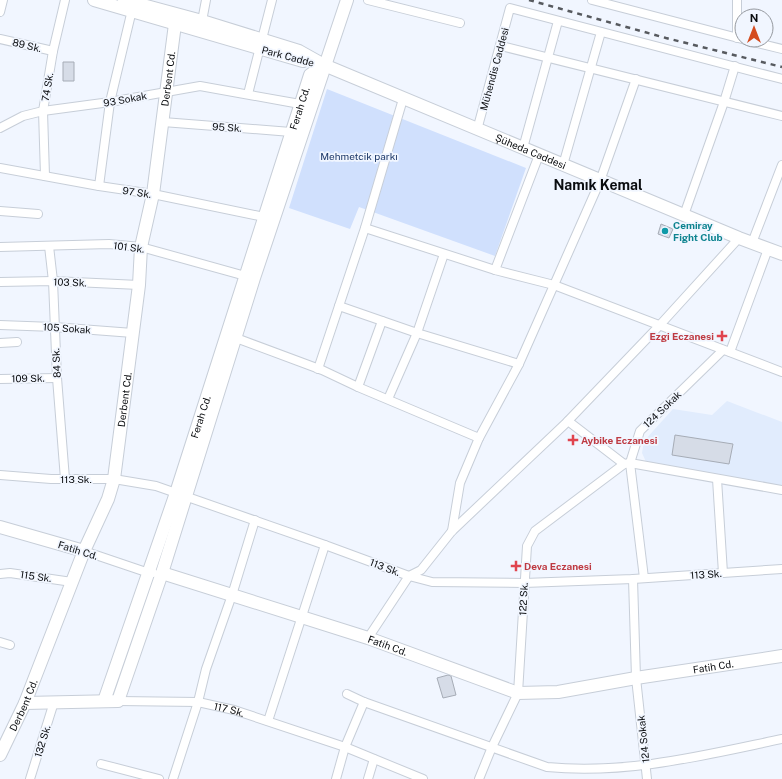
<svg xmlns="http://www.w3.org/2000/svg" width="782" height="779" viewBox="0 0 782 779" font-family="'Public Sans',sans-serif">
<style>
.built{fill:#e1ecfd}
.green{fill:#d0e0fd}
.building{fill:#d6dce7;stroke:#a6acb6}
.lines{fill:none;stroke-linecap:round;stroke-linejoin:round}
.street-casing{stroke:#c7ced8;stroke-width:10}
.secondary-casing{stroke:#c7ced8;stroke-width:14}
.street{stroke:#fff;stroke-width:8}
.secondary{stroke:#fff;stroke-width:12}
.rail{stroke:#575a5f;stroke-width:2.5;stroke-dasharray:5 5;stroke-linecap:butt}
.culture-dot{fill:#0f9aa8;stroke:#f1f6ff;stroke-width:1.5}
.health-dot{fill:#e0444e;stroke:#f1f6ff;stroke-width:1.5}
.labels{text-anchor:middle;stroke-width:3.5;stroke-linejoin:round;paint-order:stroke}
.street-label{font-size:10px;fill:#0b0d10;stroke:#f1f6ff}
.park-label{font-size:10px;fill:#1e3969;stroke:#f1f6ff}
.culture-label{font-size:10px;font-weight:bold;fill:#0d838f;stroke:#f1f6ff;text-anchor:start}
.health-label{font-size:10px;font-weight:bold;fill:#be3a42;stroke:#f1f6ff;text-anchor:start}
.district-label{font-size:14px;font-weight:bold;fill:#0b0d10;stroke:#f1f6ff}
</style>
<rect width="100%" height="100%" fill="#f1f6ff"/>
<path class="built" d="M727,401L782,422V488L647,464L642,453L644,441L673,409L712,415Z"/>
<path class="green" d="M327,89L526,168L495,256L359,207L350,229L289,208Z"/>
<path class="building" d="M63,62H74V81H63Z
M661,224L673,229L669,238L658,234Z
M675,435L733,444L729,464L672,455Z
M448,675L451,676L456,695L443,698L437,678Z"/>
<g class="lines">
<defs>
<g id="street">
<path d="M368,0L460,23"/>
<path d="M592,0L742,39"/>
<path d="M737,0V38"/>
<path d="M0,12L3,0"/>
<path d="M202,21L206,0"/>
<path d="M0,39L53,51"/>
<path d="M745,40L782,49"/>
<path d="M501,46L782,116"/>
<path d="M248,94L272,0"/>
<path d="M163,122L291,132"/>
<path d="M0,128L23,116L43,111L110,102L200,86L300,104"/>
<path d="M477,130L510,8L782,79"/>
<path d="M523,148L558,21"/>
<path d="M563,165L601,32"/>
<path d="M0,168L99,186L153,194L269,218"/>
<path d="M45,176L43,111L53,51L65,0"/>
<path d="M99,186L110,102L132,10"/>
<path d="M0,211L38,214"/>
<path d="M684,215L724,102L735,66"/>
<path d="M365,228L495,270L554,285L782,372"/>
<path d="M752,243L782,165"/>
<path d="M49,246L53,281L57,378L65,479"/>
<path d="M0,247L109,244L141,247L249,277"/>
<path d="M495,270L539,155"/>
<path d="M0,282L53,281L139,285"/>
<path d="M339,306L417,333L519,364"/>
<path d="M0,325L54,327L133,333"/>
<path d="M236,338L322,370L358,387L479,438"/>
<path d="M0,343L17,342"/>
<path d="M730,352L768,249"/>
<path d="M318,369L365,228L403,99"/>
<path d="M0,379L57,378"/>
<path d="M358,387L382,321"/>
<path d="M388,399L417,333L444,254"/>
<path d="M568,421L624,464"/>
<path d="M0,475L51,479H114L156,486L325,545L409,576L432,582L524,583L633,579L782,569"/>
<path d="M717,479L723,573"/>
<path d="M452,531L460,483L479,438L519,364L554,285L600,181L636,79"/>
<path d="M84,551L149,573H153"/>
<path d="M0,574L10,573L72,582"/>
<path d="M644,578L630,463L640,431L723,350"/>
<path d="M633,579L636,678L647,779"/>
<path d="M368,638L409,576L421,570L452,531L565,424L659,326L739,238"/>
<path d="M0,642L10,645"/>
<path d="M347,694L364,702L547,767C627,775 705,755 782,739"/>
<path id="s1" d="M118,701L198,702L234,710L345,747L423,779"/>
<path d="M268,721L325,545"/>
<path d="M101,764L159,779"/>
<path d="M30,779L54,702"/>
<path d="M173,779L198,702L206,669L232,595L255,520"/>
<path d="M336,779L345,747L364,702"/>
<path d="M368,779L374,759"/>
<path d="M479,779L492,747L518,693L527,546L535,531L624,464L630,463L782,490"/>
</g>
<g id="secondary">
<path d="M94,0L303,61"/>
<path id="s2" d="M124,0L202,21L299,51L324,65L739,238L782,254"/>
<path d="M0,527L84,551"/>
<path id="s3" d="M162,573L368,638L518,693L558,692L636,678L782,656"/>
<path id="s4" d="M104,701L176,493L310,75L324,65"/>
<path d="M25,703L118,701L162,573L254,278L347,0"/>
<path id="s5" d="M0,755L25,703L84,551L108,499L114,479L139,285L141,247L153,194L175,24"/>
</g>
</defs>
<use href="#street" class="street-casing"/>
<use href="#secondary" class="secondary-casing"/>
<use href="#street" class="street"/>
<use href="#secondary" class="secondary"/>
<path class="rail" d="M529,0L666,38L782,67"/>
</g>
<circle class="culture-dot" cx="665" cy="231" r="4"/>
<g class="health-dot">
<path d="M720 330h4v4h4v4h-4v4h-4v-4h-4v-4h4z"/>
<path d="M571 434h4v4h4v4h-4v4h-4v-4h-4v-4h4z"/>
<path d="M514 560h4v4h4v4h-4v4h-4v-4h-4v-4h4z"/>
</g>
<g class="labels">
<g class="street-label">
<text transform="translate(27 45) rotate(13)" y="4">89 Sk.</text>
<text transform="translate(288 56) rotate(15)" y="4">Park Cadde</text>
<text transform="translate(494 69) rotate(-75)" y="4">Mühendis Caddesi</text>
<text dy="4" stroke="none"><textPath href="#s5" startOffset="703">Derbent Cd.</textPath></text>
<text transform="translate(47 87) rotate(-80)" y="4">74 Sk.</text>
<text transform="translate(125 99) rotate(-10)" y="4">93 Sokak</text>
<text dy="4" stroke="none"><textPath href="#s4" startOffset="624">Ferah Cd.</textPath></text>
<text transform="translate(227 127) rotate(4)" y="4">95 Sk.</text>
<text dy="4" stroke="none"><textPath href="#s2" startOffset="435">Şüheda Caddesi</textPath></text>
<text transform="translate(137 192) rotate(9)" y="4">97 Sk.</text>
<text transform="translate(129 247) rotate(7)" y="4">101 Sk.</text>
<text transform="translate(70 282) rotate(2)" y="4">103 Sk.</text>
<text transform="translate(67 328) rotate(4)" y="4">105 Sokak</text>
<text transform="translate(56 363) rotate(-93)" y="4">84 Sk.</text>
<text transform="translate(28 378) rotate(-1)" y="4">109 Sk.</text>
<text dy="4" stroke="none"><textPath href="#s5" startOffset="379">Derbent Cd.</textPath></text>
<text transform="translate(662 409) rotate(-44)" y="4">124 Sokak</text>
<text dy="4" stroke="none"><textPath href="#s4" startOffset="300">Ferah Cd.</textPath></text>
<text x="76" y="483">113 Sk.</text>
<text transform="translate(78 550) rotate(17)" y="4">Fatih Cd.</text>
<text transform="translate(385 567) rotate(21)" y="4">113 Sk.</text>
<text transform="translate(706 574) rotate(-4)" y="4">113 Sk.</text>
<text transform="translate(36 576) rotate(8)" y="4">115 Sk.</text>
<text transform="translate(523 599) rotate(-87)" y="4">122 Sk.</text>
<text dy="4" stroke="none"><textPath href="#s3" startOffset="237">Fatih Cd.</textPath></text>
<text dy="4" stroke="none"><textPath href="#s3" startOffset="573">Fatih Cd.</textPath></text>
<text dy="4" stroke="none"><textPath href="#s5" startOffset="55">Derbent Cd.</textPath></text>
<text dy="4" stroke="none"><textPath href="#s1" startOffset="112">117 Sk.</textPath></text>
<text transform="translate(643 739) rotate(-96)" y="4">124 Sokak</text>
<text transform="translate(42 741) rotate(-73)" y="4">132 Sk.</text>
</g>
<g class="park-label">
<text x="359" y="160">Mehmetcik parkı</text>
</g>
<g class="culture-label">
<text x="673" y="229">Cemiray<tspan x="673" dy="12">Fight Club</tspan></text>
</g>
<g class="health-label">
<text x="714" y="340" text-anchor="end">Ezgi Eczanesi</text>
<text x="581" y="444">Aybike Eczanesi</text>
<text x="524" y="570">Deva Eczanesi</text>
</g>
<g class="district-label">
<text x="598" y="190">Namık Kemal</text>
</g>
</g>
<g transform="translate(754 28)"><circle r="19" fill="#f1f6ff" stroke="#95999f"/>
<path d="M0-3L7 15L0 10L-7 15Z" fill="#d44c1f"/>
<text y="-6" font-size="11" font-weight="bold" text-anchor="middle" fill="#0b0d10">N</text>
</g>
</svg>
